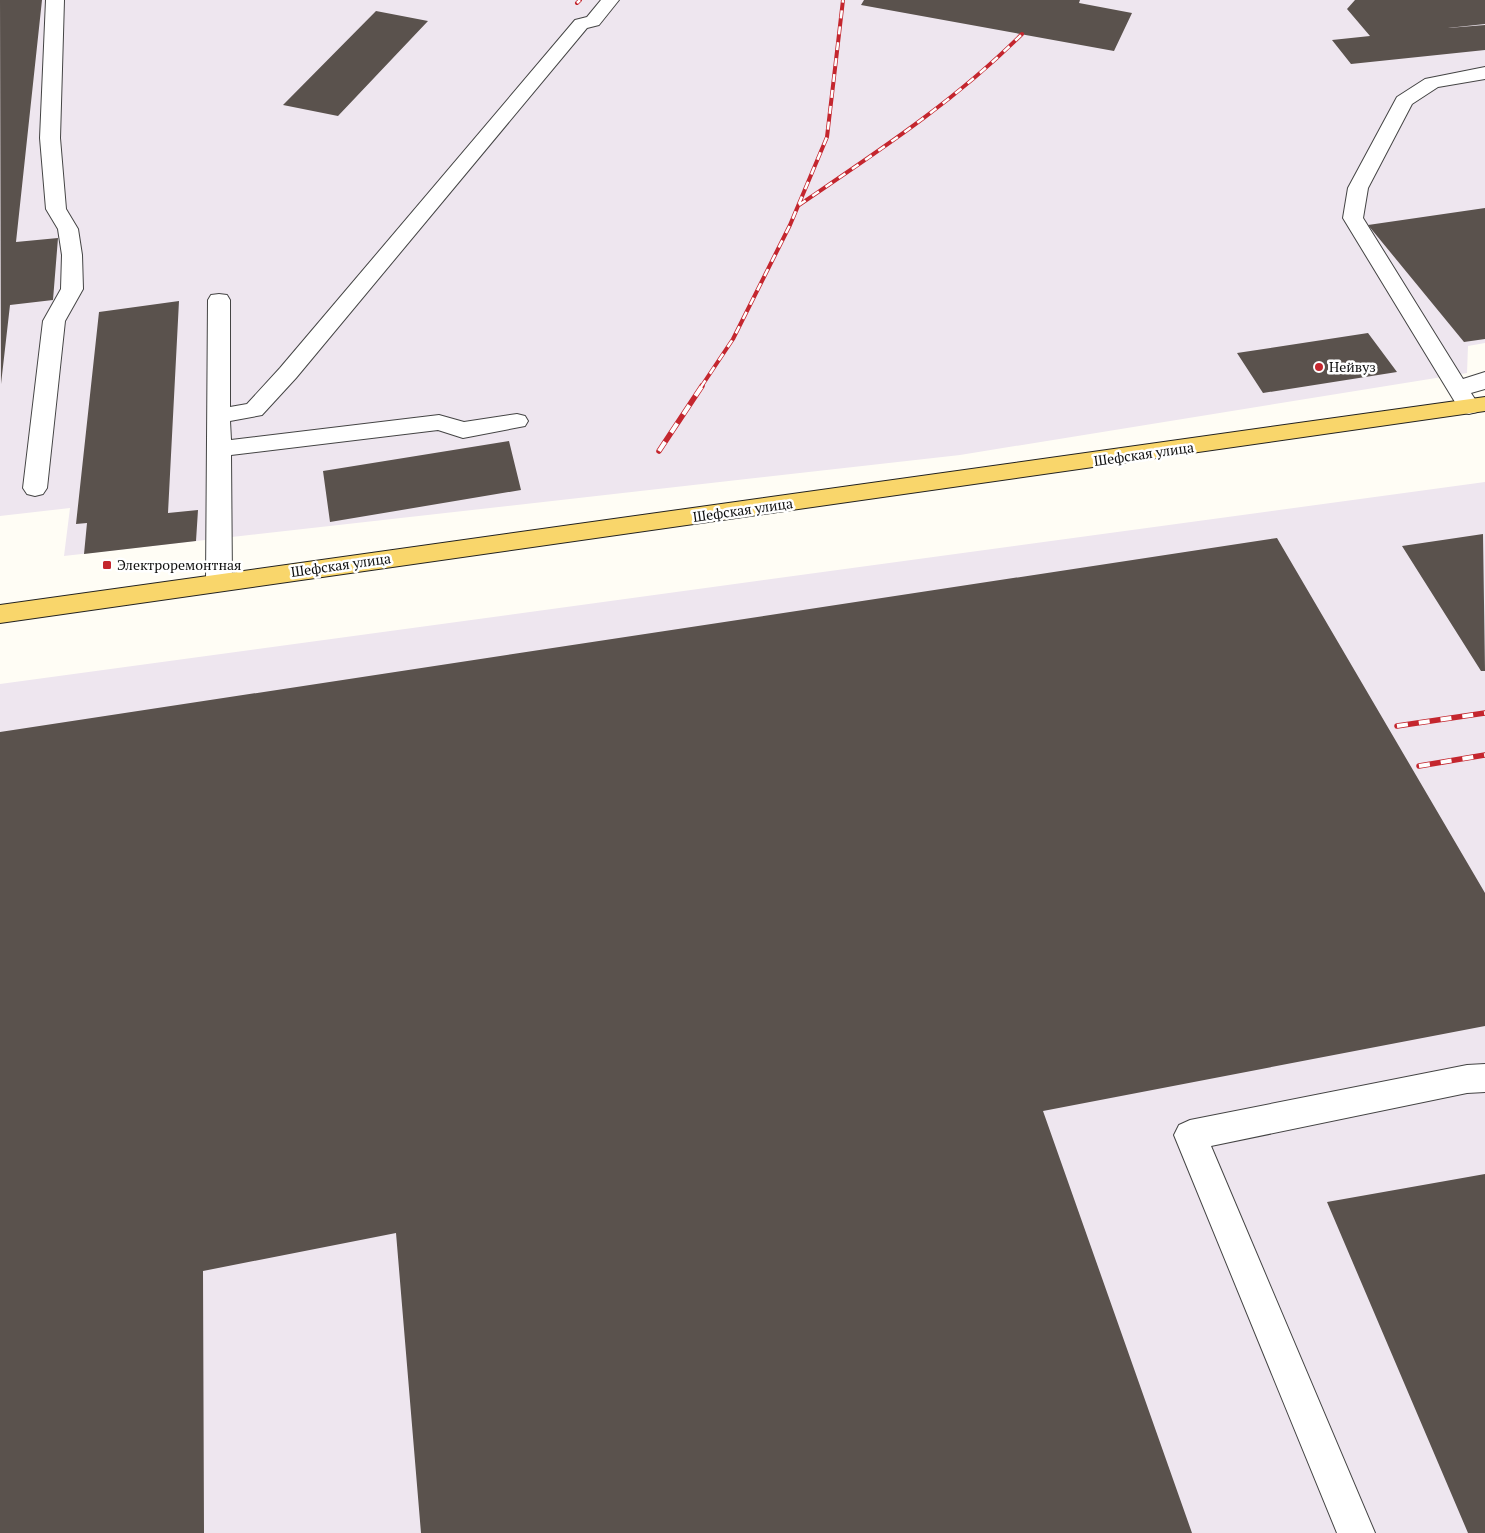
<svg xmlns="http://www.w3.org/2000/svg" width="1485" height="1533" viewBox="0 0 1485 1533" font-family="'PT Serif',serif">
<style>
.industrial{fill:#eee6ef}
.building{fill:#5a524d}
.lines{fill:none;stroke-linecap:round;stroke-linejoin:round}
.minor-casing{stroke:#444;stroke-width:2}
.major-casing{stroke:#222;stroke-width:2}
.minor{fill:#fff;fill-rule:evenodd}
.major{fill:#f9d66b;fill-rule:evenodd}
.rail-far1-casing{stroke:#c4262e;stroke-width:4}
.rail-casing{stroke:#c4262e;stroke-width:5.5}
.rail-far1{stroke:#fff;stroke-width:2.5;stroke-dasharray:8;stroke-linecap:butt}
.rail{stroke:#fff;stroke-width:4;stroke-dasharray:11;stroke-linecap:butt}
.poi-dot{fill:#c4262e;stroke:#fff;stroke-width:2}
.labels{text-anchor:middle;stroke-width:5;stroke-linejoin:round;paint-order:stroke}
.poi-label{font-size:14px;fill:#111;stroke:#fff;text-anchor:start}
.street-label{font-size:14px;fill:#111;stroke:#fff}
</style>
<rect width="100%" height="100%" fill="#fffdf5"/>
<path class="industrial" d="M0,0H1485V343L1468,346L1467,373L960,455L64,556L70,508L0,516Z
M1485,482V1533H0V684Z"/>
<path class="building" d="M0,0H42L16,242L58,238L53,300L10,305L1,384Z
M864,0H1080L1079,3L1132,13L1114,51L861,5Z
M1355,0H1485V24L1448,28L1485,25V50L1351,64L1332,40L1370,36L1347,9Z
M376,11L428,21L338,116L283,105Z
M1485,208V339L1464,342L1368,225Z
M179,301L168,513L198,510L196,541L84,554L87,523L76,524L99,312Z
M1368,333L1397,372L1263,393L1237,353Z
M509,441L521,490L330,522L323,471Z
M1483,534L1485,671H1481L1402,546Z
M1277,538L1485,893V1026L1043,1111L1192,1533H421L396,1233L203,1271L204,1533H0V732Z
M1485,1174V1533H1468L1327,1202Z"/>
<g class="lines">
<defs>
<path id="minor" d="M46,0H64L60,138L66,209L78,229L82,255L83,289L65,321L47,488L43,494L35,496L27,494L23,488L43,321L61,289L62,255L58,229L46,209L40,138Z
M601,0H619L599,25L587,28L296,378L262,415L230,421L231,440L439,415L464,422L517,414L525,416L528,421L525,426L463,438L438,430L231,455L232,581L228,587L219,590L210,587L206,581L208,300L211,295L219,294L227,295L230,300V407L247,404L280,368L575,20L587,17Z
M1485,67V79L1438,87L1412,104L1368,188L1363,218L1463,379L1485,372V389L1471,393L1480,407L1477,412L1469,414L1461,412L1458,407L1343,218L1348,188L1397,97L1425,79Z
M1485,1064V1092L1467,1093L1211,1146L1375,1533H1337L1174,1135L1179,1125L1190,1120L1467,1065Z"/>
<path id="major" d="M1485,397V411L0,623V605Z"/>
</defs>
<use href="#minor" class="minor-casing"/>
<use href="#major" class="major-casing"/>
<use href="#minor" class="minor"/>
<use href="#major" class="major"/>
<defs>
<path id="rail-far1" d="M577,3L580,0
M799,205C877,152 955,101 1022,34
M701,387L733,339L790,225L827,137L843,0"/>
<path id="rail" d="M659,451L702,386
M1397,726L1485,713
M1419,766L1485,755"/>
</defs>
<use href="#rail-far1" class="rail-far1-casing"/>
<use href="#rail" class="rail-casing"/>
<use href="#rail-far1" class="rail-far1"/>
<use href="#rail" class="rail"/>
</g>
<g class="poi-dot">
<circle cx="1319" cy="367" r="5"/>
<rect x="102" y="560" width="10" height="10" rx="2.5"/>
</g>
<g class="labels">
<g class="poi-label">
<text x="1329" y="372">Нейвуз</text>
<text x="117" y="570">Электроремонтная</text>
</g>
<g class="street-label">
<text transform="translate(1144 454) rotate(-8)" y="5">Шефская улица</text>
<text transform="translate(743 510) rotate(-8)" y="5">Шефская улица</text>
<text transform="translate(341 565) rotate(-8)" y="5">Шефская улица</text>
</g>
</g>
</svg>
